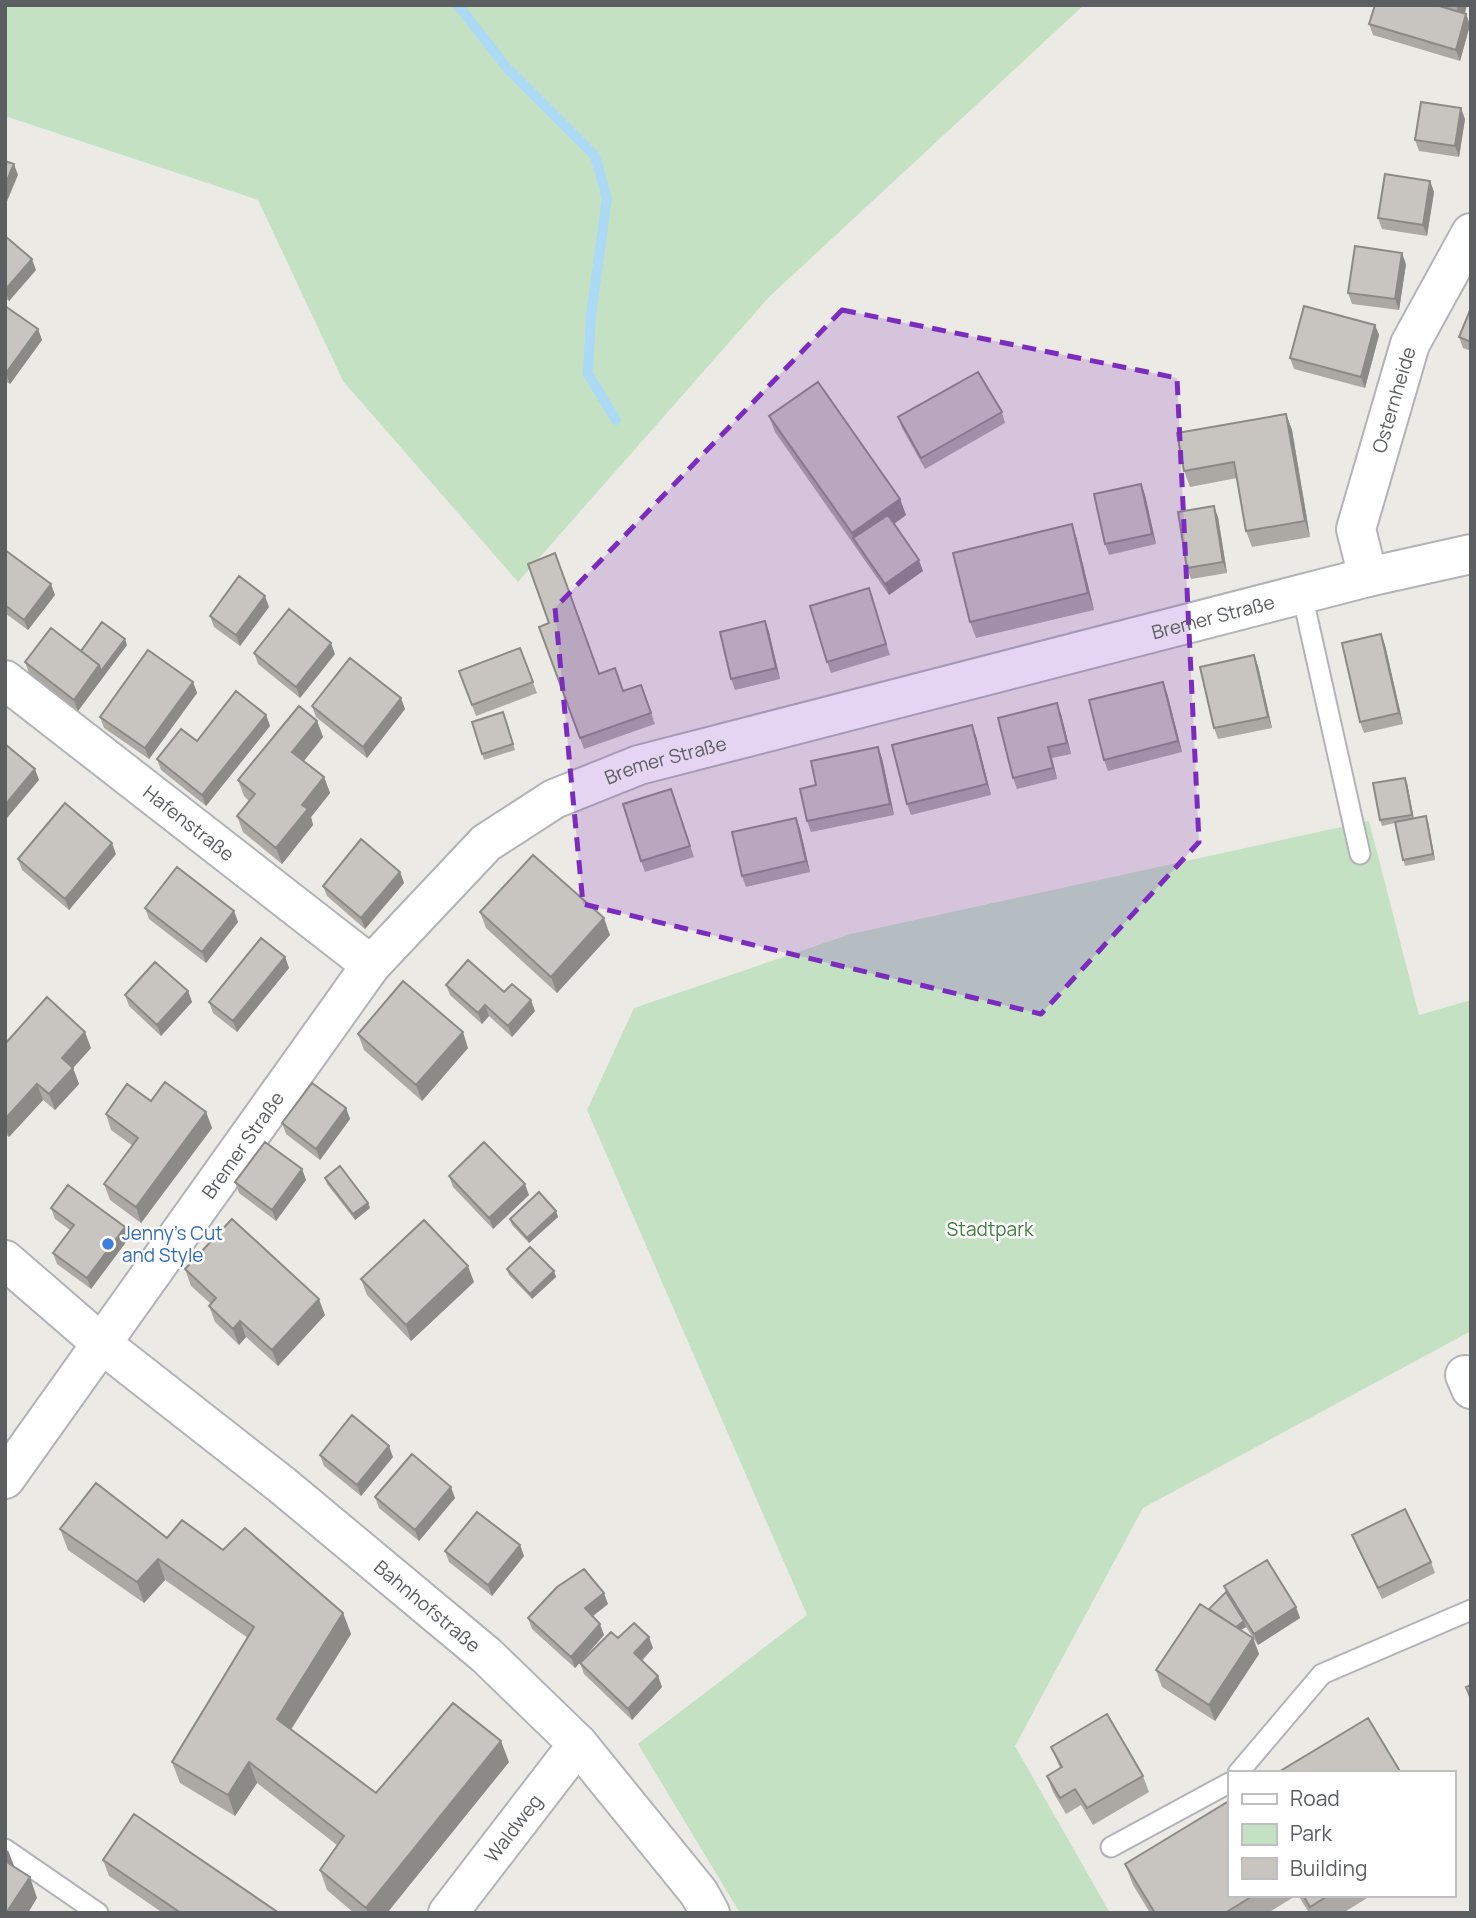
<svg xmlns="http://www.w3.org/2000/svg" width="1476" height="1918" viewBox="0 0 1476 1918" font-family="Manrope,sans-serif">
<style>
.green{fill:#c5e1c3}
.lines{fill:none;stroke-linecap:round;stroke-linejoin:round}
.stream{stroke:#acd9f4;stroke-width:10}
.lane-casing{stroke:#b1b4b7;stroke-width:23}
.street-casing{stroke:#b1b4b7;stroke-width:42}
.secondary-casing{stroke:#b0b3b7;stroke-width:42}
.lane{stroke:#fff;stroke-width:19}
.street{stroke:#fff;stroke-width:38}
.secondary{stroke:#fff;stroke-width:38}
.wall{fill:#aca9a5;fill-rule:evenodd}
.shaded-wall{fill:#8c8a86}
.building{fill:#c8c5c0;stroke:#8c8a86;stroke-width:2}
.marked{fill:#7b2cbf;fill-opacity:0.2;stroke:#7b2cbf;stroke-width:5;stroke-dasharray:14 9;stroke-linejoin:round}
.shop-dot{fill:#3f7fe0;stroke:#fff;stroke-width:2.5}
.labels{text-anchor:middle;stroke-width:5;stroke-linejoin:round;paint-order:stroke}
.street-label{font-size:19px;fill:#5c5f62;stroke:#fff}
.park-label{font-size:19px;fill:#407e3f;stroke:#fff}
.shop-label{font-size:19px;fill:#366cbe;stroke:#fff;text-anchor:start}
</style>
<rect width="100%" height="100%" fill="#eceae4"/>
<path class="green" d="M5,5H1084L769,297L518,582L343,381L258,200L5,116Z
M1369,821L1419,1015L1471,1000V1331L1143,1508L1015,1746L1110,1913H740L638,1744L807,1615L587,1110L634,1008L851,934Z"/>
<g class="lines">
<path class="stream" d="M458,5L507,68L595,156L607,198L591,315L588,374L616,420"/>
<defs>
<path id="lane" d="M1302,594L1360,854
M1238,1773L1322,1674L1471,1610
M1111,1847L1229,1783
M5,1849L98,1913"/>
<g id="street">
<path id="s1" d="M1368,577L1356,529L1410,344L1471,233"/>
<path id="s2" d="M5,680L371,965"/>
<path id="s3" d="M102,1344L282,1485L486,1655L578,1744L699,1893L710,1913"/>
<path d="M1465,1375L1471,1389"/>
<path id="s4" d="M448,1913L578,1744"/>
</g>
<g id="secondary">
<path d="M5,1260L102,1344"/>
<path id="s5" d="M5,1479L371,965L486,843L554,799L639,765L1368,577L1471,554"/>
</g>
</defs>
<use href="#lane" class="lane-casing"/>
<use href="#street" class="street-casing"/>
<use href="#secondary" class="secondary-casing"/>
<use href="#lane" class="lane"/>
<use href="#street" class="street"/>
<use href="#secondary" class="secondary"/>
</g>
<path class="wall" d="M1375,5H1467L1465,14H1466L1470,25L1460,61L1373,35L1369,24Z
M1465,119L1459,157L1419,151L1415,140Z
M1430,181L1434,192L1427,236L1382,229L1378,218Z
M5,236L36,270L9,301L5,298Z
M1406,264L1399,310L1352,304L1348,293Z
M5,306L38,329L42,340L10,384L5,381Z
M1471,308V351L1463,348L1459,337Z
M1375,325L1379,335L1365,388L1294,369L1290,358Z
M1002,412L1005,423L925,469L902,428L898,417Z
M1286,414L1292,430L1310,537L1252,547L1246,531L1237,478L1190,487L1184,471Z
M769,416L900,499L906,515L894,524L923,571L889,595L775,432Z
M1141,484L1145,495L1156,544L1109,555L1105,544Z
M1218,517L1227,573L1191,579L1187,568Z
M1072,524L1077,540L1094,610L976,638L970,622Z
M5,550L55,595L28,630L5,613Z
M869,588L890,655L831,673L827,662Z
M269,607L240,646L214,627L210,616Z
M765,621L769,632L780,679L735,690L731,679Z
M539,627L599,674L623,691L641,685L655,724L584,749Z
M1381,634L1385,645L1403,724L1364,733L1360,722Z
M127,645L78,711L29,673L25,662L81,651Z
M520,648L537,693L476,716L459,671Z
M254,653L335,654L300,698L258,664Z
M1254,655L1258,666L1272,728L1218,739L1214,728Z
M193,682L197,693L149,759L104,728L100,717Z
M1167,693L1182,752L1108,771L1104,760Z
M312,706L405,709L367,758L316,717Z
M503,712L515,750L484,760L472,722Z
M1061,714L1071,754L1052,758L1057,779L1017,789L1013,778Z
M266,715L270,726L206,806L161,770L157,759L197,741Z
M317,721L323,737L304,761L324,777L330,793L311,817L313,825L282,864L243,832L237,816L249,801L244,796L238,780Z
M976,736L991,795L911,815L907,804Z
M882,758L894,815L811,832L807,821L816,785Z
M1407,783L1414,819L1428,822L1435,860L1405,866L1395,823L1382,826L1380,820Z
M675,800L694,857L645,872L641,861Z
M796,818L800,829L810,872L746,887L742,876Z
M116,854L69,910L22,870L18,859Z
M400,872L404,883L365,929L327,896L323,886Z
M145,908L234,911L238,922L206,963L149,919Z
M480,912L610,935L557,993L486,928Z
M285,957L289,968L237,1032L213,1013L209,1002Z
M446,985L535,1011L512,1037L489,1016L482,1024L450,995Z
M188,991L192,1002L161,1036L129,1006L125,995Z
M358,1034L468,1048L422,1101L364,1050Z
M5,1044L91,1048L73,1068L79,1084L55,1110L43,1100L9,1137L5,1134Z
M151,1101L206,1112L212,1128L141,1223L110,1200L104,1184L133,1146L111,1130L106,1114Z
M346,1108L350,1119L320,1160L286,1134L282,1123Z
M302,1169L306,1180L276,1221L239,1193L235,1182Z
M449,1176L529,1195L493,1229L453,1187Z
M325,1178L368,1203L370,1208L355,1220L327,1184Z
M51,1208L129,1238L91,1289L57,1264L53,1253L70,1230L55,1219Z
M556,1211L558,1217L529,1243L512,1225L510,1219Z
M185,1269L325,1315L278,1366L246,1337L239,1345L215,1322L209,1306L211,1304L191,1286Z
M507,1269L554,1271L556,1277L532,1299L509,1275Z
M361,1279L474,1282L411,1341L367,1295Z
M320,1455L393,1457L361,1496L324,1466Z
M375,1497L455,1498L419,1541L379,1508Z
M60,1529L167,1538L223,1550L343,1613L351,1634L291,1730L376,1793L509,1762L387,1913H354L327,1890L320,1870L337,1845L257,1783L235,1816L180,1783L172,1762L248,1638L165,1580L144,1603L68,1550Z
M1352,1535L1431,1562L1435,1573L1382,1599L1356,1545Z
M520,1545L524,1556L492,1596L449,1562L445,1551Z
M1224,1586L1296,1607L1300,1618L1258,1645L1253,1638L1259,1654L1215,1721L1162,1687L1156,1670L1209,1609L1226,1592ZM1246,1627L1253,1638L1241,1630Z
M608,1604L593,1616L604,1635L575,1668L532,1629L528,1618Z
M618,1638L653,1648L642,1661L658,1676L662,1687L632,1720L584,1674L580,1663Z
M1051,1747L1143,1776L1149,1792L1093,1825L1081,1805L1066,1814L1053,1792L1047,1776L1060,1768Z
M103,1860L279,1913H163L109,1876Z
M1125,1864L1229,1895H1297L1268,1913H1150L1133,1885Z
M1298,1895H1372L1343,1913H1309Z"/>
<path class="shaded-wall" d="M1457,5H1467L1462,22L1456,6Z
M1466,14L1470,25L1460,61L1456,50Z
M1461,108L1465,119L1459,157L1455,146Z
M14,164L18,175L5,206V185Z
M1430,181L1434,192L1427,236L1423,225Z
M1402,253L1406,264L1399,310L1395,299Z
M32,259L36,270L9,301L5,290Z
M1375,325L1379,335L1365,388L1361,377Z
M38,329L42,340L10,384L6,373Z
M1286,414L1292,430L1310,537L1305,521Z
M1141,484L1145,495L1156,544L1152,534Z
M900,499L906,515L860,548L853,539L852,533Z
M1214,506L1218,517L1227,573L1223,562Z
M1072,524L1077,540L1094,610L1088,593Z
M919,560L923,571L889,595L885,584Z
M51,584L55,595L28,630L24,620Z
M265,596L269,607L240,646L236,635Z
M765,621L769,632L780,679L776,668Z
M1381,634L1385,645L1403,724L1399,713Z
M125,639L127,645L78,711L74,700L99,665Z
M331,643L335,654L300,698L296,687Z
M1254,655L1258,666L1272,728L1268,717Z
M193,682L197,693L149,759L145,748Z
M1163,682L1167,693L1182,752L1178,741Z
M401,698L405,709L367,758L363,747Z
M1057,703L1061,714L1071,754L1067,743Z
M266,715L270,726L206,806L202,795Z
M317,721L323,737L298,768L292,752Z
M972,725L976,736L991,795L987,784Z
M878,747L882,758L894,815L890,804Z
M1048,747L1052,758L1057,779L1053,768Z
M35,769L39,780L7,818L5,813V805Z
M324,777L330,793L311,817L313,825L282,864L276,848L302,805Z
M1405,778L1407,783L1414,820L1412,815Z
M1426,816L1428,822L1435,860L1433,854Z
M796,818L800,829L810,872L806,861Z
M112,843L116,854L69,910L65,899Z
M400,872L404,883L365,929L361,918Z
M234,911L238,922L206,963L202,952Z
M604,918L610,935L557,993L551,977Z
M285,957L289,968L237,1032L233,1021Z
M188,991L192,1002L161,1036L157,1025Z
M531,1000L535,1011L512,1037L508,1026Z
M485,1005L489,1016L482,1024L478,1013Z
M85,1032L91,1048L73,1068L79,1084L55,1110L49,1094L62,1058Z
M463,1032L468,1048L422,1101L416,1085Z
M37,1084L43,1100L9,1137L5,1126V1119Z
M346,1108L350,1119L320,1160L316,1149Z
M206,1112L212,1128L141,1223L136,1207Z
M302,1169L306,1180L276,1221L272,1210Z
M525,1184L529,1195L493,1229L489,1218Z
M368,1203L370,1208L355,1220L353,1214Z
M556,1211L558,1217L529,1243L527,1238Z
M125,1227L129,1238L91,1289L87,1278Z
M468,1266L474,1282L411,1341L406,1325Z
M554,1271L556,1277L532,1299L530,1294Z
M319,1299L325,1315L278,1366L272,1350Z
M240,1321L246,1337L239,1345L233,1329Z
M389,1446L393,1457L361,1496L357,1485Z
M451,1487L455,1498L419,1541L415,1530Z
M520,1545L524,1556L492,1596L488,1585Z
M158,1559L165,1580L144,1603L137,1582Z
M604,1593L608,1604L589,1619L585,1608Z
M1296,1607L1300,1618L1258,1645L1254,1634Z
M343,1613L351,1634L284,1740L277,1719Z
M1244,1621L1246,1627L1231,1636L1229,1631Z
M600,1624L604,1635L575,1668L571,1657Z
M649,1637L653,1648L638,1664L634,1653Z
M1253,1638L1259,1654L1215,1721L1209,1705Z
M658,1676L662,1687L632,1720L628,1709Z
M501,1741L509,1762L387,1913H368L366,1908Z
M249,1762L257,1783L235,1816L228,1795Z
M8,1850L16,1871L5,1868V1854Z
M30,1877L37,1898L28,1913H6Z"/>
<path class="building" d="M1375,5H1436L1466,14L1456,50L1369,24Z
M1421,102L1461,108L1455,146L1415,140Z
M5,161L14,164L5,185Z
M1385,174L1430,181L1423,225L1378,218Z
M5,236L32,259L5,290Z
M1355,246L1402,253L1395,299L1348,293Z
M5,306L38,329L6,373H5Z
M1304,306L1375,325L1361,377L1290,358Z
M1471,308V342L1459,337Z
M978,372L1002,412L921,458L898,417Z
M818,382L900,499L852,533L769,416Z
M1286,414L1305,521L1246,531L1234,462L1184,471L1177,433Z
M1141,484L1152,534L1105,544L1094,494Z
M1214,506L1223,562L1187,568L1178,512Z
M888,515L919,560L885,584L853,538Z
M1072,524L1088,593L970,622L953,553Z
M5,550L51,584L24,620L5,605Z
M555,553L599,674L615,668L623,691L641,685L651,713L580,738L539,627L549,623L528,564Z
M239,576L265,596L236,635L210,616Z
M869,588L886,644L827,662L810,606Z
M289,609L331,643L296,687L254,653Z
M765,621L776,668L731,679L720,632Z
M102,622L125,639L101,671L99,665L81,651Z
M51,628L99,665L74,700L25,662Z
M1381,634L1399,713L1360,722L1342,643Z
M520,648L533,682L472,705L459,671Z
M148,650L193,682L145,748L100,717Z
M1254,655L1268,717L1214,728L1200,667Z
M350,658L401,698L363,747L312,706Z
M1163,682L1178,741L1104,760L1089,700Z
M236,691L266,715L202,795L157,759L181,729L197,741Z
M1057,703L1067,743L1048,747L1053,768L1013,778L998,718Z
M299,706L317,721L292,752L324,777L302,805L308,809L276,848L237,816L255,794L238,780Z
M503,712L513,744L482,754L472,722Z
M972,725L987,784L907,804L892,745Z
M5,744L35,769L5,805Z
M878,747L890,804L807,821L800,789L816,785L811,761Z
M1405,778L1412,815L1380,820L1373,783Z
M671,789L690,846L641,861L623,804Z
M65,803L112,843L65,899L18,859Z
M1426,816L1433,854L1403,860L1395,822Z
M796,818L806,861L742,876L732,832Z
M361,839L400,872L361,918L323,886Z
M533,855L604,918L551,977L480,912Z
M177,867L234,911L202,952L145,908Z
M261,938L285,957L233,1021L209,1002Z
M468,960L504,992L512,984L531,1000L508,1026L485,1005L478,1013L446,985Z
M155,962L188,991L157,1025L125,995Z
M403,981L463,1032L416,1085L358,1034Z
M47,997L85,1032L62,1058L73,1068L49,1094L37,1084L5,1119V1044Z
M165,1082L206,1112L136,1207L104,1184L138,1138L106,1114L127,1084L151,1101Z
M312,1083L346,1108L316,1149L282,1123Z
M265,1142L302,1169L272,1210L235,1182Z
M484,1142L525,1184L489,1218L449,1176Z
M340,1166L368,1203L353,1214L325,1178Z
M68,1185L125,1227L87,1278L53,1253L74,1225L51,1208Z
M539,1192L556,1211L527,1238L510,1219Z
M232,1219L319,1299L272,1350L240,1321L233,1329L209,1306L216,1298L185,1269Z
M424,1220L468,1266L406,1325L361,1279Z
M530,1247L554,1271L530,1294L507,1269Z
M352,1415L389,1446L357,1485L320,1455Z
M412,1454L451,1487L415,1530L375,1497Z
M96,1483L167,1538L182,1520L223,1550L245,1528L343,1613L277,1719L376,1793L453,1703L501,1741L366,1908L320,1870L344,1836L249,1762L228,1795L172,1762L254,1627L158,1559L137,1582L60,1529Z
M1405,1509L1431,1562L1378,1588L1352,1535Z
M477,1512L520,1545L488,1585L445,1551Z
M1267,1560L1296,1607L1254,1634L1224,1586Z
M584,1569L604,1593L585,1608L600,1624L571,1657L528,1618L557,1587Z
M1226,1592L1244,1621L1236,1627L1209,1609Z
M1200,1604L1253,1638L1209,1705L1156,1670Z
M634,1623L649,1637L634,1653L658,1676L628,1709L580,1663L611,1632L618,1638Z
M1471,1685V1699L1466,1687Z
M1107,1714L1143,1776L1087,1808L1075,1789L1060,1798L1047,1776L1062,1767L1051,1747Z
M1368,1718L1401,1773H1277Z
M1229,1801V1895H1254L1225,1913H1155L1125,1864Z
M134,1814L279,1913H181L103,1860Z
M5,1861L30,1877L6,1913H5Z
M1303,1895H1329L1310,1907Z"/>
<path class="marked" d="M842,310L1177,378L1199,842L1041,1014L583,904L555,608Z"/>
<circle class="shop-dot" cx="108" cy="1244" r="7"/>
<g class="labels">
<g class="street-label">
<text dy="7" stroke="none"><textPath href="#s1" startOffset="184">Osternheide</textPath></text>
<text dy="7" stroke="none"><textPath href="#s5" startOffset="1564">Bremer Straße</textPath></text>
<text dy="7" stroke="none"><textPath href="#s5" startOffset="998">Bremer Straße</textPath></text>
<text dy="7" stroke="none"><textPath href="#s2" startOffset="233">Hafenstraße</textPath></text>
<text dy="7" stroke="none"><textPath href="#s5" startOffset="410">Bremer Straße</textPath></text>
<text dy="7" stroke="none"><textPath href="#s3" startOffset="418">Bahnhofstraße</textPath></text>
<text dy="7" stroke="none"><textPath href="#s4" startOffset="107">Waldweg</textPath></text>
</g>
<g class="park-label">
<text x="990" y="1236">Stadtpark</text>
</g>
<g class="shop-label">
<text x="122" y="1240">Jenny's Cut<tspan x="122" dy="22">and Style</tspan></text>
</g>
</g>
<rect width="1476" height="1918" fill="none" stroke="#5c5f62" stroke-width="14"/>
<rect x="1228" y="1771" width="228" height="126" fill="#ffffff" stroke="#bebfc0" stroke-width="2"/>
<rect x="1242" y="1794" width="35" height="10" fill="#ffffff" stroke="#bebfc0" stroke-width="2"/>
<text x="1290" y="1806" font-size="21" fill="#5c5f62">Road</text>
<rect x="1242" y="1824" width="35" height="21" fill="#c5e1c3" stroke="#bebfc0" stroke-width="2"/>
<text x="1290" y="1841" font-size="21" fill="#5c5f62">Park</text>
<rect x="1242" y="1858" width="35" height="21" fill="#c8c5c0" stroke="#bebfc0" stroke-width="2"/>
<text x="1290" y="1876" font-size="21" fill="#5c5f62">Building</text>
</svg>
